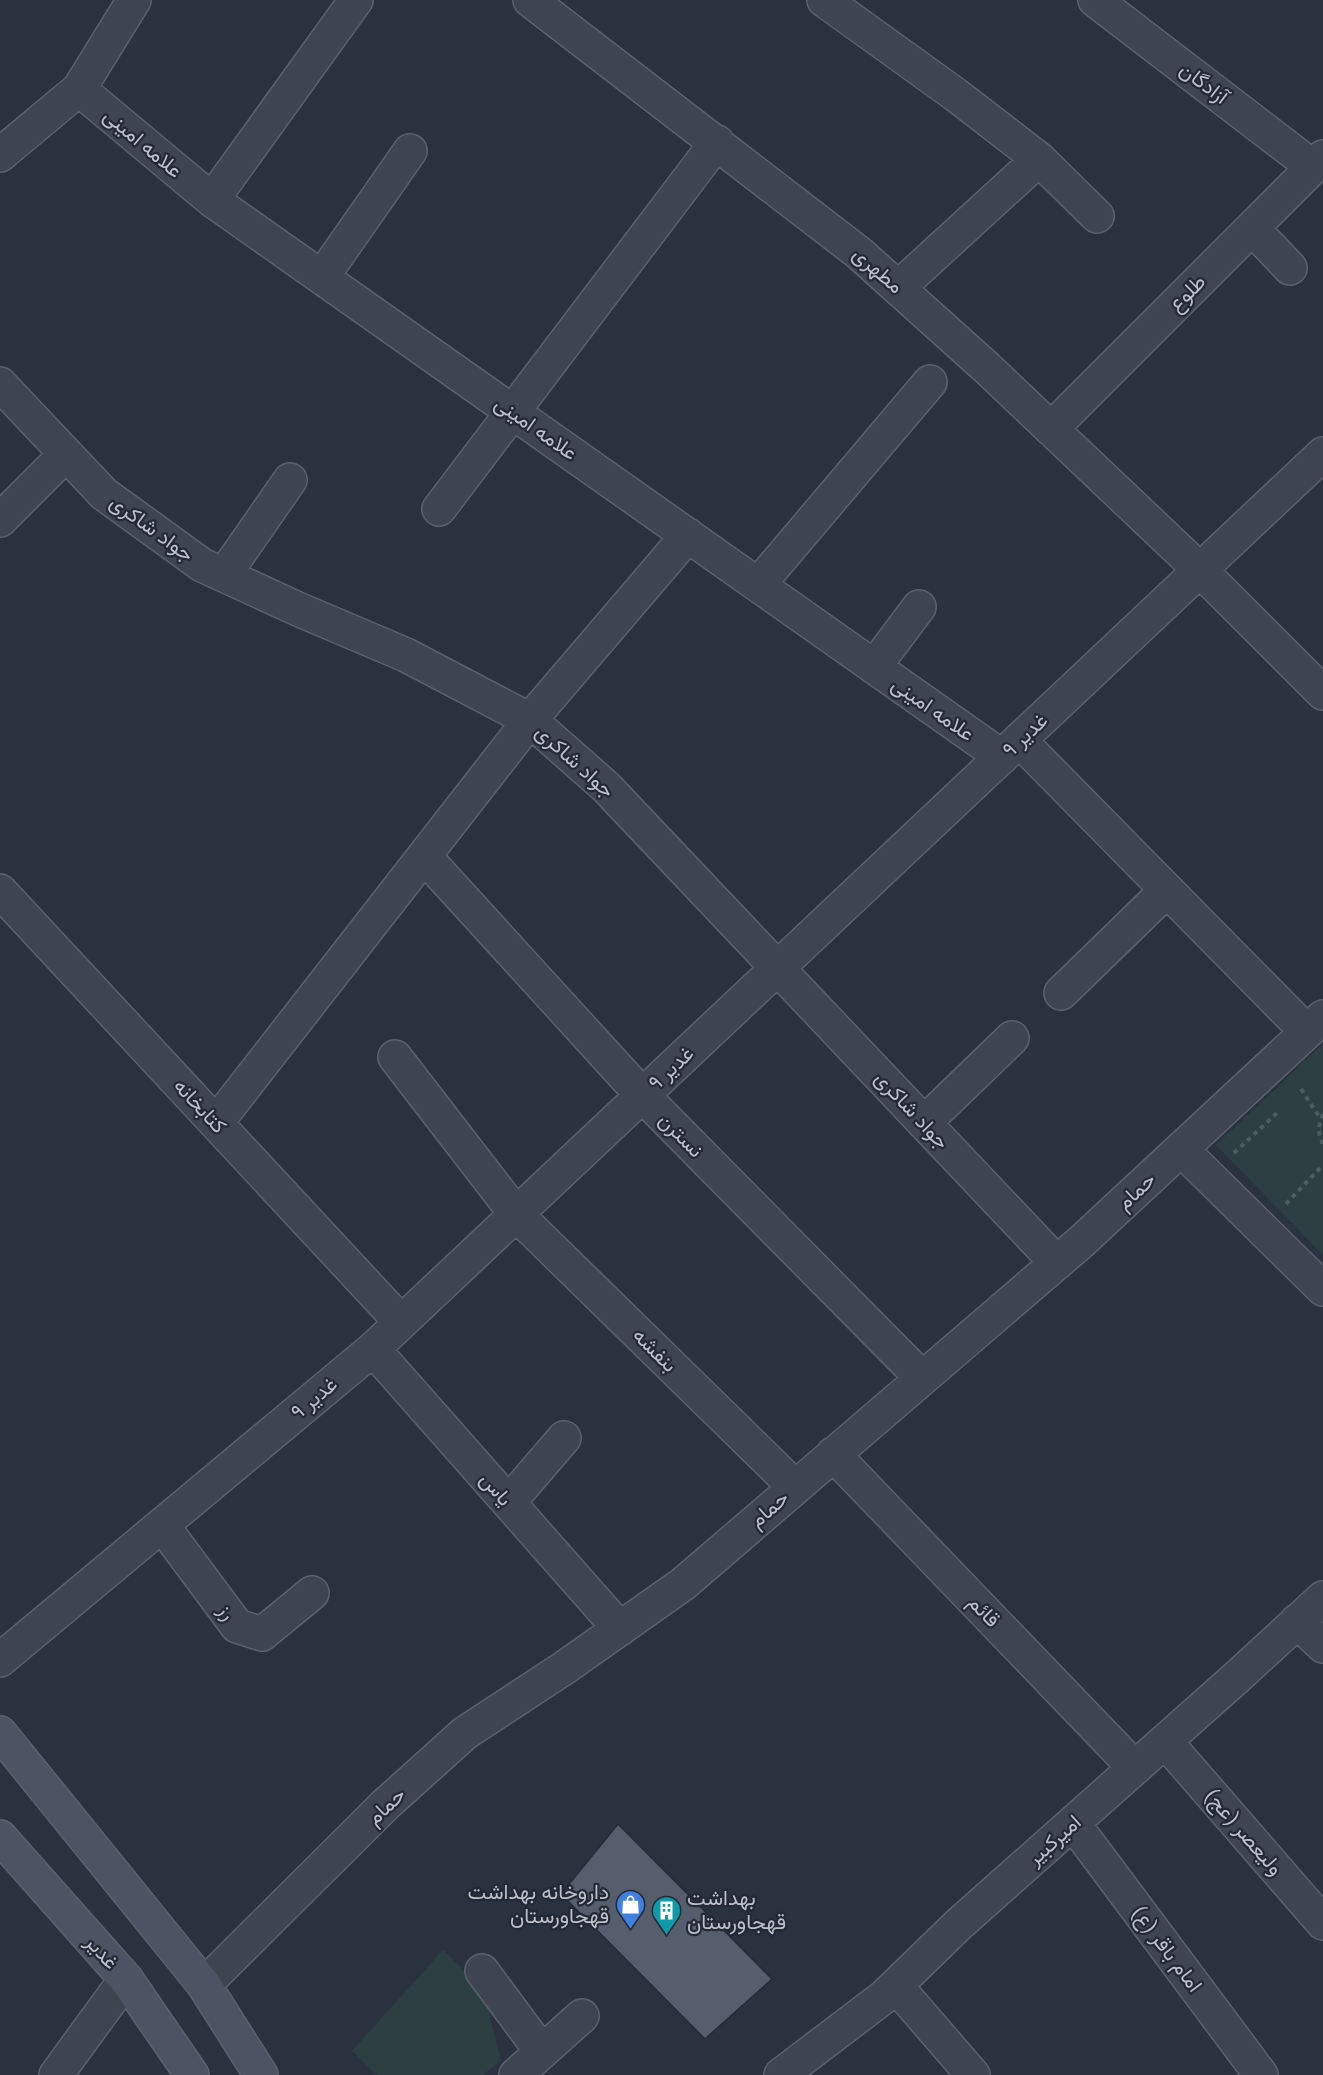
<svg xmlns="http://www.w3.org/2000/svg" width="1323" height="2075" viewBox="0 0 1323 2075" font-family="Roboto,Vazirmatn,sans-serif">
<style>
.green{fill:#2d3f42}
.building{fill:#565e6d;stroke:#252b37;stroke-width:1.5}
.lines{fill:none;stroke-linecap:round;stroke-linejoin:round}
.minor-casing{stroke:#5c626d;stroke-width:36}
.secondary-casing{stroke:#5c626d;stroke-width:36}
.path{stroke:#4c5c60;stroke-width:4;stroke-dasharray:4.5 4.5;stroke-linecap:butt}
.minor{stroke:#3e4450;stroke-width:33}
.secondary{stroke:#4c5362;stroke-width:33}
.labels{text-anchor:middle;stroke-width:4.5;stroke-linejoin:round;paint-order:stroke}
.street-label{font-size:21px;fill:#bbc0ca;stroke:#232935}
.poi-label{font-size:21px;fill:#bbc0ca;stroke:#232935;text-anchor:end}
</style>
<rect width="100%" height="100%" fill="#2a3240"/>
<path class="green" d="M1323,1044V1255L1216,1145Z
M443,1950L483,1990L501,2060L483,2075H377L352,2051Z"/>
<path class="building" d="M618,1824L772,1979L705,2039L561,1894Z"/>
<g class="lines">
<defs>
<path id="minor" d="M530,0L859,253L987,368L1200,570L1323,693
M824,0L956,95L1039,159L1097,216
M1095,0L1313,167
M79,89L212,200L1002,757
M0,155L79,89L134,0
M212,200L356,0
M1252,228L1290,268
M322,277L410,151
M898,288L1039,159
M0,384L104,494L202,565L300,610L406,655L530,720L606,787L1057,1263
M1051,429L1323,157
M439,509L717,142
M0,520L66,454
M224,575L290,480
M758,585L930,382
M874,667L919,607
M1019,740L1307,1032
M424,856L642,1095L922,1378
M0,891L401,1322
M1061,993L1167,890
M395,1057L516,1214L795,1487
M216,1123L530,720L688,535
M924,1123L1012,1038
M1181,1149L1323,1289
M373,1349L620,1629
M833,1454L1135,1768
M509,1502L564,1438
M162,1525L237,1626L262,1634L312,1593
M1297,1621L1323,1646
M0,1660L373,1349L1323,454
M1165,1741L1323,1923
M1073,1823L1261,2075
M482,1971L542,2052
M204,1985L385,1805L465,1733L564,1668L683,1584L1081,1242L1323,1017
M896,1986L973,2075
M56,2075L126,1979
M516,2075L582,2016
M781,2075L885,1996L958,1925L1236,1678L1323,1598"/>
<path id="secondary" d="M0,1733L204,1985L261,2075
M0,1837L126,1979L192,2075"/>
</defs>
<use href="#minor" class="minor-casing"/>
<use href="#secondary" class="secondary-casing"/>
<path class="path" d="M1301,1089L1320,1118
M1323,1114L1318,1129L1323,1145
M1234,1153L1277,1113
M1286,1204L1323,1165"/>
<use href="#minor" class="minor"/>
<use href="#secondary" class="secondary"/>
</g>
<defs>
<symbol id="shop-pin" viewBox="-11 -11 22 30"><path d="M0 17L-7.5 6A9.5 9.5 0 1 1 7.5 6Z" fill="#3f7fe0" stroke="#232935"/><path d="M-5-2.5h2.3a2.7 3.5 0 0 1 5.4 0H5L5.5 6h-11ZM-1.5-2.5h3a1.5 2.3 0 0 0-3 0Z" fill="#fff"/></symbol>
<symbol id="building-pin" viewBox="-11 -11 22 30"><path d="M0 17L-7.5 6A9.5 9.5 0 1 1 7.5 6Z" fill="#0f9aa8" stroke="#232935"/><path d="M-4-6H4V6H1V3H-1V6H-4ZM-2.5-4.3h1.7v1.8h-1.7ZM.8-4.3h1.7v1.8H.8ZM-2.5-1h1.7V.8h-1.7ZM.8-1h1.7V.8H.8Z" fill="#fff"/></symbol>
</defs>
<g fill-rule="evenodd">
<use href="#shop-pin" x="614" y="1888" width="33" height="45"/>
<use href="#building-pin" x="650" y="1894" width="33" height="45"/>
</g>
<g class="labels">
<g class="street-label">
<text transform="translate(1204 83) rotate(37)" y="7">آزادگان</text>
<text transform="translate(143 143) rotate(40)" y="7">علامه امینی</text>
<text transform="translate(878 270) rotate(41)" y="7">مطهری</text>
<text transform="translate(1187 293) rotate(-45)" y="7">طلوع</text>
<text transform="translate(536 428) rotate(35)" y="7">علامه امینی</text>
<text transform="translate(152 528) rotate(36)" y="7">جواد شاکری</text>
<text transform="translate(933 709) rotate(35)" y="7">علامه امینی</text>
<text transform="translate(1025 735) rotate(-43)" y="7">غدیر ۹</text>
<text transform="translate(575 761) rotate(42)" y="7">جواد شاکری</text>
<text transform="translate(671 1068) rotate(-43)" y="7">غدیر ۹</text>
<text transform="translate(200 1106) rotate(47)" y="7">کتابخانه</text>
<text transform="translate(912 1110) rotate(47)" y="7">جواد شاکری</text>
<text transform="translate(681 1135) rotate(45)" y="7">نسترن</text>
<text transform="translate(1136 1191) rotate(-43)" y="7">حمام</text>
<text transform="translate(655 1350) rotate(45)" y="7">بنفشه</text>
<text transform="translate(314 1398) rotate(-40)" y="7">غدیر ۹</text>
<text transform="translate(496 1489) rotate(49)" y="7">یاس</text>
<text transform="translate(769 1509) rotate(-41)" y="7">حمام</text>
<text transform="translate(984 1611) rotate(46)" y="7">قائم</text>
<text transform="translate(227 1612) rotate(53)" y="7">رز</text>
<text transform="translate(386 1806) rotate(-43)" y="7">حمام</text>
<text transform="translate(1244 1832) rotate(49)" y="7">ولیعصر (عج)</text>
<text transform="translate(1054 1840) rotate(-42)" y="7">امیرکبیر</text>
<text transform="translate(1167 1949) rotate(53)" y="7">امام باقر (ع)</text>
<text transform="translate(102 1952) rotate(48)" y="7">غدیر</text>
</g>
<g class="poi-label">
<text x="609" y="1899">داروخانه بهداشت<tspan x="609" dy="24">قهجاورستان</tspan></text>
<text x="687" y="1905" text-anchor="start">بهداشت<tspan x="687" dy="24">قهجاورستان</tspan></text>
</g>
</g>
</svg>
